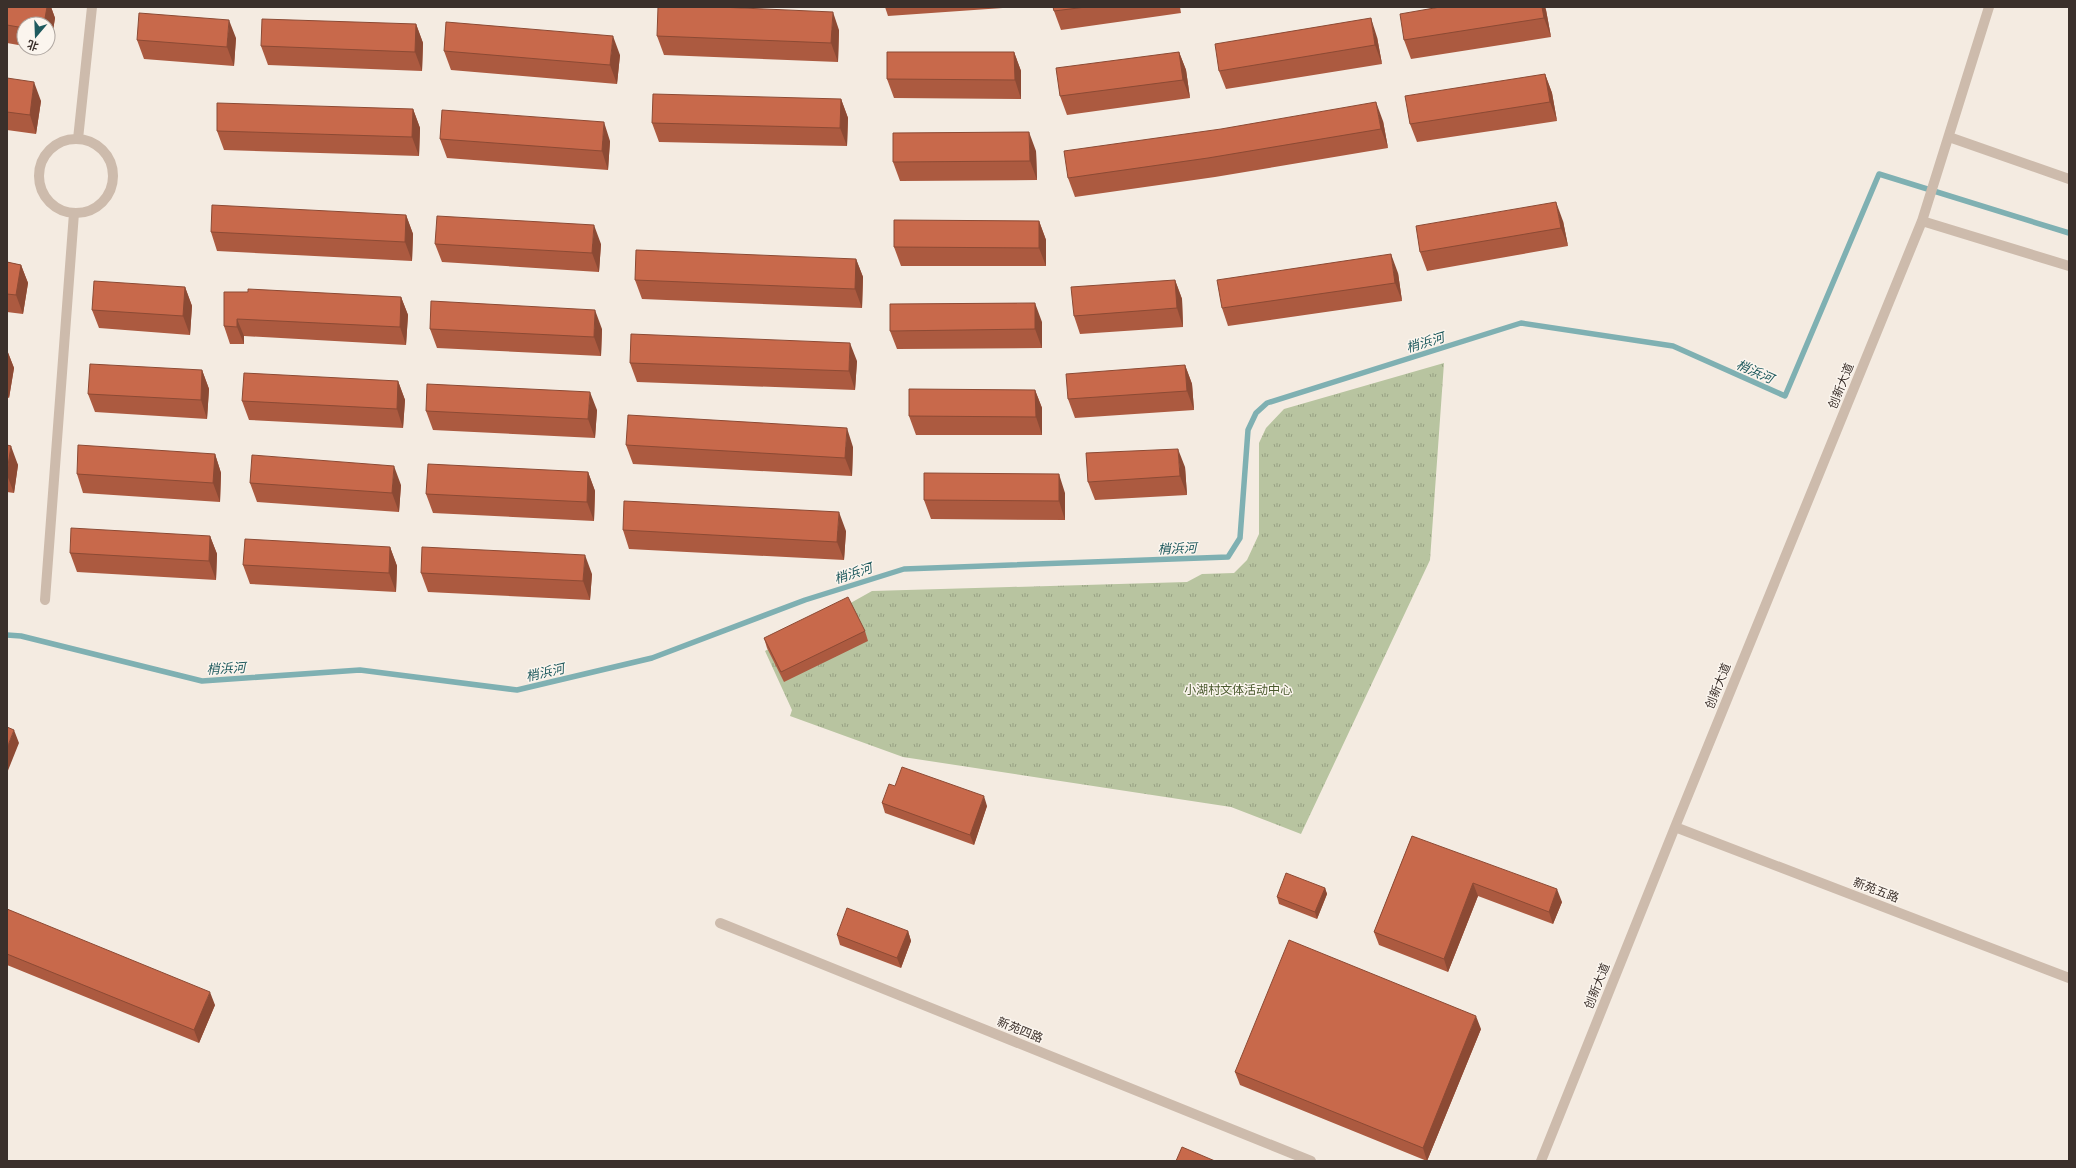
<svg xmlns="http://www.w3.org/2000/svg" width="2076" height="1168" viewBox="0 0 2076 1168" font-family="'Fira Sans','Noto Sans SC',sans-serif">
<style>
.park{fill:url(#park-tufts)}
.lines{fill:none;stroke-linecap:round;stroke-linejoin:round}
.stream{stroke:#7fb0b2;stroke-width:5.5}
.service{stroke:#cdbbac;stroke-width:10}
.minor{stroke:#cdbbac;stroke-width:10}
.wall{fill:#ac5a40}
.shaded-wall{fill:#8c4a34}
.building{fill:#c8694b;stroke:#8c4a34}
.labels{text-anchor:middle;stroke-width:3;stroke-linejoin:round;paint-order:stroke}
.street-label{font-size:12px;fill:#3b302b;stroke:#fbf5ee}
.park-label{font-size:12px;fill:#4a5a2e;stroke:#fbf5ee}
.water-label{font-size:13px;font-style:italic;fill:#1f5a5e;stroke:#fbf5ee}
</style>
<defs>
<pattern id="park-tufts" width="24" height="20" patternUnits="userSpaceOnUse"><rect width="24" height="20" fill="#b8c4a0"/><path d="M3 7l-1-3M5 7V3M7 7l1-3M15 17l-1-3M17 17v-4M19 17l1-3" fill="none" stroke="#97a083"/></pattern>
</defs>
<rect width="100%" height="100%" fill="#f4ebe1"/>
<path class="park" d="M1444,363L1430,560L1301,834L1231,807L903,757L790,716L792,710L765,651L872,591L1187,582L1202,574L1234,573L1247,560L1259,534V443L1266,428L1284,409Z"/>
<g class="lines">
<path class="stream" d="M7,635L21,636L202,681L360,670L517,690L652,658L805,600L904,569L1228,557L1240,538L1248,430L1256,413L1267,403L1521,323L1673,346L1785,396L1879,174L2069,233"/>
<path class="service" d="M78,139L92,7
M39 176a37 37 0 1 1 74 0a37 37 0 1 1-74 0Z
M45,600L74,213"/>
<path class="minor" d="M1949,137L2069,179
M1922,221L2069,266
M1675,827L2069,978
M720,923L1311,1161
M1541,1161L1675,827L1922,221L1989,7"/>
</g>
<path class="wall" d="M7,7H51L55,18L50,49L41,48H48V24H24V46L7,43Z
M885,7H1017L888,16Z
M1053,7H1180L1181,13L1061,30L1054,11Z
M1440,7H1545L1546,10L1551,37L1411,59L1404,40Z
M416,24L423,43L422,71L268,65L261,46Z
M839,30L838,62L664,55L657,36Z
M1377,37L1382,64L1226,89L1219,71Z
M236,38L234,66L144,59L137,40Z
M444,51L620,55L617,84L451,70Z
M1014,52L1021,71V99L894,98L887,79Z
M1179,52L1186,70L1190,98L1067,115L1060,96Z
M1545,74L1552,93L1557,121L1417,142L1410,124Z
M7,78L41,101L36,134L7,130Z
M841,99L848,118L847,146L659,142L652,123Z
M413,109L420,128L419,156L224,150L217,131Z
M1383,121L1388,148L1215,177L1075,197L1068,178Z
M440,139L610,141L608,170L447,158Z
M1036,151L1037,180L900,181L893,162Z
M406,215L413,234L412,261L217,251L211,232Z
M1039,221L1046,240V266H901L894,247Z
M1563,221L1568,246L1427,271L1420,252Z
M435,244H601L599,272L442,262Z
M856,259L863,277L862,308L642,299L635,280Z
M7,262L21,265L28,283L23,314L7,312Z
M1398,273L1402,301L1228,326L1222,308Z
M1175,280L1182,299L1183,327L1080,334L1074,316Z
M185,287L192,306L190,335L99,328L92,310Z
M224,292L401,297L408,315L406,345L244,336V344H230L224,326Z
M1042,322V348L897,349L890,331Z
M430,329H602L601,356L437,348Z
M7,350L14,368L9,398L7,397Z
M857,361L855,390L637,382L630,363Z
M1185,365L1192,384L1194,410L1075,418L1068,399Z
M202,370L209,389L207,419L95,412L88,394Z
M398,381L405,400L403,428L249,420L242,401Z
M1035,390L1042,408V435H916L909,416Z
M597,410L595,438L433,430L426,411Z
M7,445L18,465L14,493L7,492Z
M626,445L853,447L852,476L633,464Z
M215,454L221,473L220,502L83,493L77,474Z
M1185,467L1187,495L1095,500L1088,482Z
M588,472L595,491L594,521L433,513L426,494Z
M250,483L401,485L399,512L257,502Z
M1065,493V520L931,519L924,500Z
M623,530L846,531L844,560L629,549Z
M210,536L217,554L216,580L77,572L70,553Z
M390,547L397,566L396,592L250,584L243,565Z
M421,573L592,574L590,600L428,592Z
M865,631L868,641L784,682L767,648L764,638Z
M895,786L987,806L974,845L885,813L882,803Z
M1412,836L1562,902L1553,924L1478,896L1448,972L1379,945L1374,932Z
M1325,888L1327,894L1317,919L1279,904L1277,897Z
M7,909L215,1005L199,1043L7,965Z
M908,931L911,941L901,968L840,945L837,935Z
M1481,1029L1427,1161L1240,1085L1235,1072Z"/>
<path class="shaded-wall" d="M47,7H51L55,18L50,49L48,43V24H44Z
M1542,7H1545L1546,10L1551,37L1544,18Z
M833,12L839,30L838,62L831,43Z
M1371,18L1377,37L1382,64L1375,45Z
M229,20L236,38L234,66L227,47Z
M416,24L423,43L422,71L415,52Z
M613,36L620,55L617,84L610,65Z
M1014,52L1021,71V99L1015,80Z
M1179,52L1186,70L1190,98L1183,80Z
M1545,74L1552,93L1557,121L1550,102Z
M34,82L41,101L36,134L30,115Z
M841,99L848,118L847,146L840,128Z
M1376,102L1383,121L1388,148L1381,129Z
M413,109L420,128L419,156L412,137Z
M604,122L610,141L608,170L602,151Z
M1029,132L1036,151L1037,180L1030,161Z
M1556,202L1563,221L1568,246L1561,228Z
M406,215L413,234L412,261L405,242Z
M1039,221L1046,240V266L1039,248Z
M594,225L601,244L599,272L592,253Z
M1391,254L1398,273L1402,301L1395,283Z
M856,259L863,277L862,308L855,289Z
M21,265L28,283L23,314L16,295Z
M1175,280L1182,299L1183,327L1177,308Z
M185,287L192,306L190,335L183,316Z
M401,297L408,315L406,345L400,327Z
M1035,303L1042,322V348L1035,329Z
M595,310L602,329L601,356L594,337Z
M237,319L244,336V344L237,327Z
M850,343L857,361L855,390L849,371Z
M7,350L14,368L9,398L7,392Z
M1185,365L1192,384L1194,410L1187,391Z
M202,370L209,389L207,419L201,400Z
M398,381L405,400L403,428L397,409Z
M1035,390L1042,408V435L1036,417Z
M590,392L597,410L595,438L588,419Z
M847,428L853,447L852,476L845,458Z
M11,446L18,465L14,493L7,475Z
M1178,449L1185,467L1187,495L1180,476Z
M215,454L221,473L220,502L213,483Z
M394,466L401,485L399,512L392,493Z
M588,472L595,491L594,521L587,502Z
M1059,474L1065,493V520L1059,501Z
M839,512L846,531L844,560L837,542Z
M210,536L217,554L216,580L209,561Z
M390,547L397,566L396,592L389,573Z
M585,555L592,574L590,600L583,581Z
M14,730L19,743L7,773V748Z
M984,796L987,806L974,845L970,835Z
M1473,883L1478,896L1448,972L1444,959Z
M1325,888L1327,894L1317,919L1315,912Z
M1557,889L1562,902L1553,924L1549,912Z
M908,931L911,941L901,968L897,958Z
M210,992L215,1005L199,1043L194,1030Z
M1476,1016L1481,1029L1427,1161L1423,1148Z"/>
<path class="building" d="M7,7H47L44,24H24V28L7,25Z
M658,7H719L833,12L831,43L657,36Z
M1053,7H1086L1054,11Z
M1440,7H1542L1544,18L1404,40L1400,14Z
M139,13L229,20L227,47L137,40Z
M1371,18L1375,45L1219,71L1215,44Z
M262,19L416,24L415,52L261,46Z
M446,22L613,36L610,65L444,51Z
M887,52H1014L1015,80L887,79Z
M1179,52L1183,80L1060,96L1056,68Z
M1545,74L1550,102L1410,124L1405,96Z
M7,78L34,82L30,115L7,112Z
M653,94L841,99L840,128L652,123Z
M1376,102L1381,129L1208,158L1068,178L1064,151L1221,129Z
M217,103L413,109L412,137L217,131Z
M442,110L604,122L602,151L440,139Z
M1029,132L1030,161L893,162V133Z
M1556,202L1561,228L1420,252L1416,226Z
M212,205L406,215L405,242L211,232Z
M437,216L594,225L592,253L435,244Z
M894,220L1039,221V248L894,247Z
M636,250L856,259L855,289L635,280Z
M1391,254L1395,283L1222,308L1217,280Z
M7,262L21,265L16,295L7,294Z
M1175,280L1177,308L1074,316L1071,287Z
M94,281L185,287L183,316L92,310Z
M248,289L401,297L400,327L237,319V327L224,326V292H248Z
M431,301L595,310L594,337L430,329Z
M1035,303V329L890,331V304Z
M631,334L850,343L849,371L630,363Z
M90,364L202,370L201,400L88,394Z
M1185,365L1187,391L1068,399L1066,374Z
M244,373L398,381L397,409L242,401Z
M427,384L590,392L588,419L426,411Z
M909,389L1035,390L1036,417L909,416Z
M628,415L847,428L845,458L626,445Z
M7,445L11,446L7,472Z
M78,445L215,454L213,483L77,474Z
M1178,449L1180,476L1088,482L1086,453Z
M252,455L394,466L392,493L250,483Z
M428,464L588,472L587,502L426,494Z
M924,473L1059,474V501L924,500Z
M624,501L839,512L837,542L623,530Z
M71,528L210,536L209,561L70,553Z
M245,539L390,547L389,573L243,565Z
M422,547L585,555L583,581L421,573Z
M848,597L865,631L781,672L764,638Z
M7,727L14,730L7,748Z
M902,767L984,796L970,835L882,803L889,784L895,786Z
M1412,836L1557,889L1549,912L1473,883L1444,959L1374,932Z
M1286,873L1325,888L1315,912L1277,897Z
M847,908L908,931L897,958L837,935Z
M7,909L210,992L194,1030L7,954Z
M1289,940L1476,1016L1423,1148L1235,1072Z
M1182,1147L1215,1161H1176Z"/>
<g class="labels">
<g class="street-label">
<text transform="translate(1841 386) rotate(-68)" y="4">创新大道</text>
<text transform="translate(1718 686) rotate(-68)" y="4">创新大道</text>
<text transform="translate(1876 890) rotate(21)" y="4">新苑五路</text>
<text transform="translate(1597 986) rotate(-68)" y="4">创新大道</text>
<text transform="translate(1020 1030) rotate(22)" y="4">新苑四路</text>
</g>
<g class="park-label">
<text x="1238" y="694">小湖村文体活动中心</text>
</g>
<g class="water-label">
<text transform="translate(1425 342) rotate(-17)" y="5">梢浜河</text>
<text transform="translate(1755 371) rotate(24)" y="5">梢浜河</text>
<text transform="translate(1177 548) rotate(-2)" y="5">梢浜河</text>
<text transform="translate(853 573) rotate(-18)" y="5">梢浜河</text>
<text transform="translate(226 668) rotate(-3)" y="5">梢浜河</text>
<text transform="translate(545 672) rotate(-13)" y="5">梢浜河</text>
</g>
</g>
<rect width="2076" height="1168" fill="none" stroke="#3b302b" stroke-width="16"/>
<g transform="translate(36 36) rotate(199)"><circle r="19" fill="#fbf5ee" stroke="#aea6a0"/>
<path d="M0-3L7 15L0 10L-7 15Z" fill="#1f5a5e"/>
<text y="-6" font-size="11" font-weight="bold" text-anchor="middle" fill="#3b302b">北</text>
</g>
</svg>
